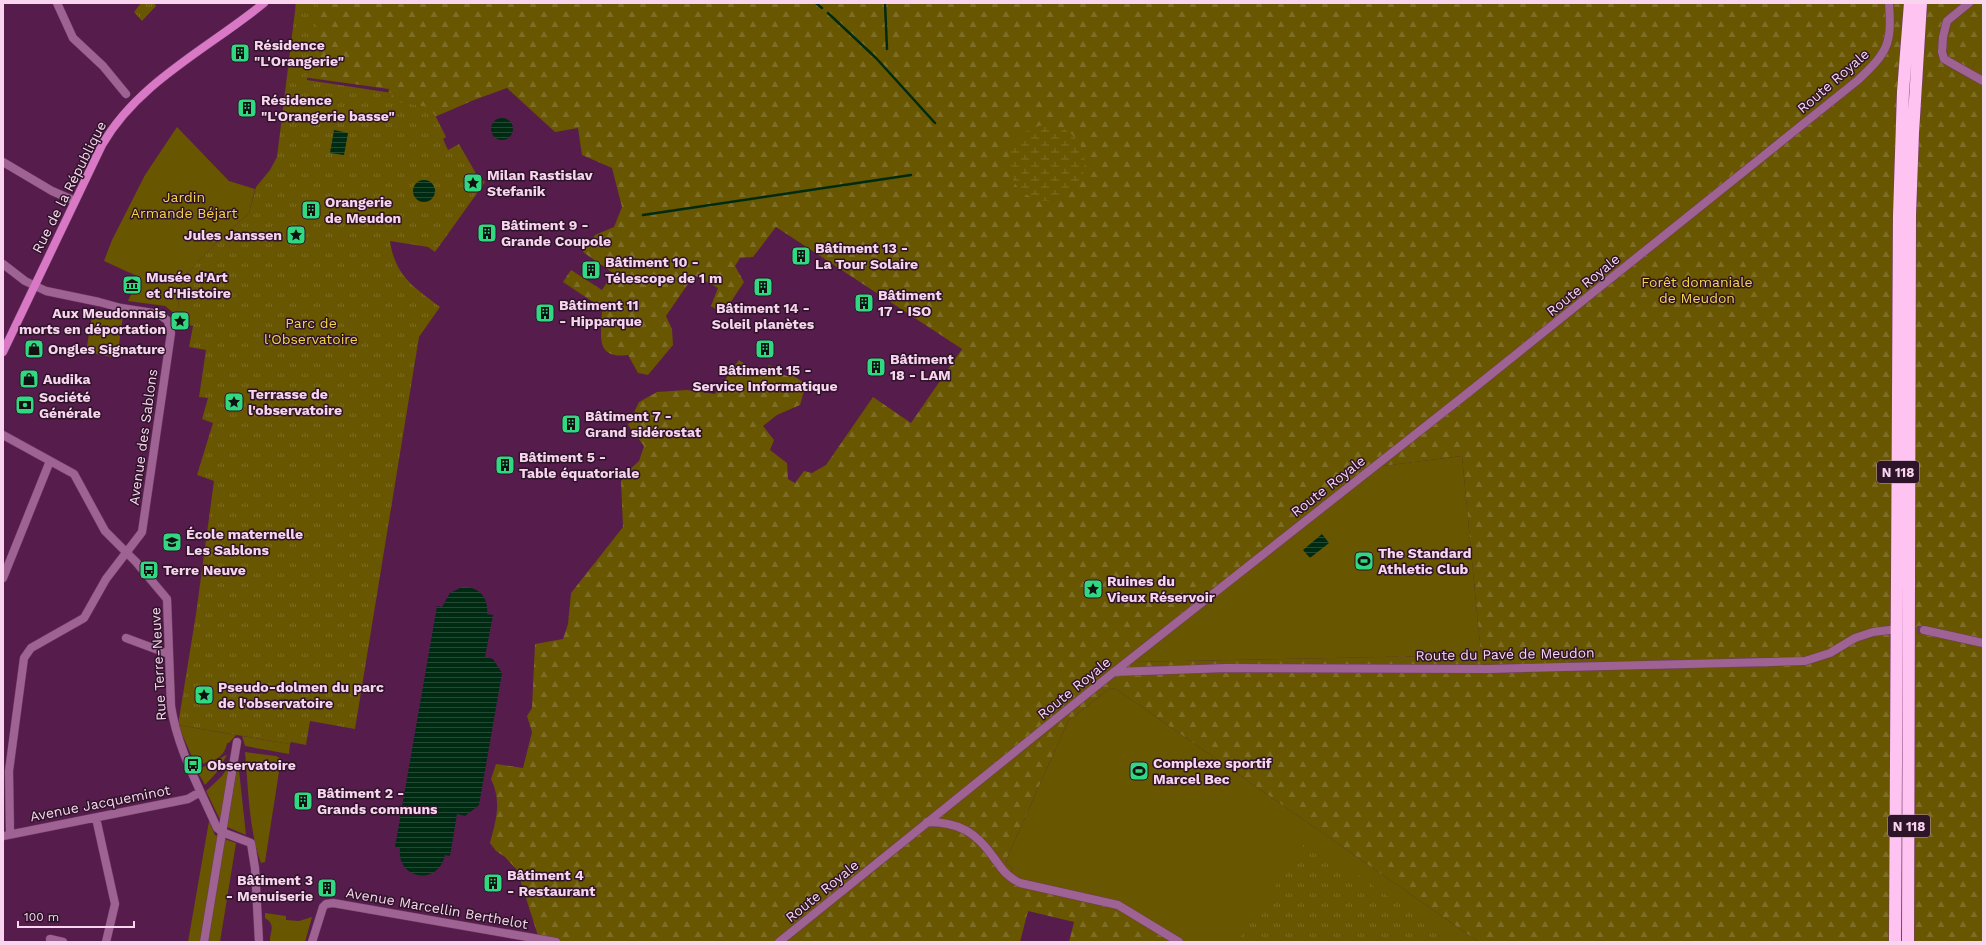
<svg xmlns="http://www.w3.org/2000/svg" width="1986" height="945" viewBox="0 0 1986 945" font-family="'Work Sans',sans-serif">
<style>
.green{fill:#685600}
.forest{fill:url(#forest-firs);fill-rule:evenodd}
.wetland{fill:url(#wetland-marsh)}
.park{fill:url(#park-tufts)}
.water{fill:url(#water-rules)}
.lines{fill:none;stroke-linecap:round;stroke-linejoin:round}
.stream{stroke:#002b13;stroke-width:2.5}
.street-tunnel{stroke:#6e3864;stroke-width:8;stroke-dasharray:8 4;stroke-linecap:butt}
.street-casing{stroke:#733d69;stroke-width:9}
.secondary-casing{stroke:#733d69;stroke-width:9}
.highway-casing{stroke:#733d69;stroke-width:13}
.street{stroke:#9f6393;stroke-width:8}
.secondary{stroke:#d979c6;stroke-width:8}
.highway{stroke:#fec3f0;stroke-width:12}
.labels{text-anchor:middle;stroke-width:3;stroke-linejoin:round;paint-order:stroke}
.shield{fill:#2d1428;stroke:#bb9ab3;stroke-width:1}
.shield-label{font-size:13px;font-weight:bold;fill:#f8d4ef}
.poi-label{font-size:14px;font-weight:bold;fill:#f8d4ef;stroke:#2d1428;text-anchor:start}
.street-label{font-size:14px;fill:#f8d4ef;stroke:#2d1428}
.park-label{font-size:14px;fill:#f6d44a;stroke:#2d1428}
</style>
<defs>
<pattern id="forest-firs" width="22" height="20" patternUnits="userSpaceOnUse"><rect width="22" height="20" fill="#685600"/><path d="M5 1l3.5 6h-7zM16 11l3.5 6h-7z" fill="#7e6d26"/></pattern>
<pattern id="wetland-marsh" width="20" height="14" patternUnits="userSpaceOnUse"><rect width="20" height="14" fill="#685600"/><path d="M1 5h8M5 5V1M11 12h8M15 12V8" fill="none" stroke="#7e6d26"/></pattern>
<pattern id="park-tufts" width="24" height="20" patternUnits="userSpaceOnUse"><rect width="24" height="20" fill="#685600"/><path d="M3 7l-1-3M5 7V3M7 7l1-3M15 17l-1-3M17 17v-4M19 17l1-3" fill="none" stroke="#7e6d26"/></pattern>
<pattern id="water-rules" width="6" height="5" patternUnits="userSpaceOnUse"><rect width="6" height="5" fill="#002b13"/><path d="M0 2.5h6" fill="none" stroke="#264936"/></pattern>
</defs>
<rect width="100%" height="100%" fill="#561c4c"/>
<path class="green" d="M1982,40H1983V77L1972,71Z
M177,127L229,181L255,189L249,213L215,244L185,276L179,292L178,309L175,314L165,306L128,301L139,277L104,261L112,240L145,175Z
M93,309L123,316L117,358L86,352Z
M1462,456L1481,655L1128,662L1374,467Z
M1110,688L1116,689L1479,942H1172L1014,878L1011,873L1013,868L1006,864L1007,858L1068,721Z
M178,725L236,735L229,743H227C224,762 207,761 196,766Z
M242,736L290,744L289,754L245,746Z
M245,752L276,756L281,759L265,862L261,863C249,831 248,786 245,752Z
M227,755L217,772L205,785L196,769L206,766L224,756Z
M228,767L230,768L221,822L206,791L222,776Z
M237,769L239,770L246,835L227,827Z
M209,821L215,835L218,836L200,942H188Z
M225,839L236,843L220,942H207Z
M265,913L286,916V920L299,921L312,917L305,942H270C269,933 277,925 265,918Z"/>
<path class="forest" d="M303,3H1983V40L1972,71L1983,77V942H1479L1116,689L1110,688L1068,721L1007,858L1006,864L1013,868L1011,873L1014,878L1115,908L1172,942H1069L1074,922L1028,911L1020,942H540L517,870L505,857L496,851L490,843C496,820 502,802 491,779L496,764L523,768L532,732L527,716L532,708L535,644L563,639L568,624L571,593L623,527L621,481L627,472L639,461L644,446L628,425L639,402L657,392L687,390L715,394L739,360L762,376L769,365L786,376L792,375L803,382L804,391L800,405L777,415L763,426L774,440L770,450L787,463L788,479L795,483L804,471L812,473L826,465L873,397L911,423L962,349L776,227L753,257L740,258L735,266L744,282L723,314L711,306L718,288L694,275L666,316L672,329L673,345L648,375L638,373L628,355C593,360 602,333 602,308L563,282L571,270L602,290L613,273L583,252L595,235L614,227L622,207L612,168L582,155L578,128L555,132L507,88L474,100L430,119L371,190L389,89L295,76ZM1462,456L1481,655L1129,662L1374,467Z"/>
<path class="wetland" d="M1009 163a38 38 0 1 1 76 0a38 38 0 1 1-76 0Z"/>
<path class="park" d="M141,3H154L156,6L142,21L134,12Z
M296,3H319L307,80L392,93L391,101L428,107L436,117L446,137L443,139L448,150L459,144L478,177L485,182L435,252L428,247L390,241C395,276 414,287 440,307L419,337L355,729L310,721L306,745L291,742L290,744L178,725L196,614L214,481L197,475L213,423L202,419L208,398L199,397L206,350L189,347L193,326L184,324L185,317L175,314L178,309L179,293L185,276L215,244L249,213L256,187L270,170L277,157Z
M1307,840L1447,937L1443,942H1237Z"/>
<path class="water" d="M491 129a11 11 0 1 1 22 0a11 11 0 1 1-22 0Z
M334,130L348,133L344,155L330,153Z
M413 191a11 11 0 1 1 22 0a11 11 0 1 1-22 0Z
M1322,534L1329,543L1310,558L1303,550Z
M462,587C479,586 489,598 487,614L493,615L485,657L493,659L502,673L479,805L465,816L457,814L450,856L445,855C438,887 396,879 400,848L395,847L437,606L442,607L450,593Z"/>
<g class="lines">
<path class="stream" d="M816,3L822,8
M885,3L887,49
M828,13L876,58L935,123
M643,215L911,175"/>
<path class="street-tunnel" d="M1905,630H1924"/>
<defs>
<path id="street" d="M57,3L73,38L103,66L126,94
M1969,3L1947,21L1943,37L1942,52L1944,59L1983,81
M3,162L52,191L75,201
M3,264L25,281L46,291L99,302L121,308L159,314L168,321L171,333L142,532L106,579L84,618L31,648L24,658L9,771L10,834
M3,435L74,474L105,531L136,562L167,599L171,706C177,748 200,789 217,828L222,832L251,843L255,868L259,942
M3,578L50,461
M1924,630L1983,643
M126,638L169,654
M1114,672L1227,668L1489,669L1805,661L1830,653L1855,638L1873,632L1890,630
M96,818L115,904L106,942
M927,822C959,822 976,832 994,858C1003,870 1006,876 1020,883L1118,905L1179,942
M3,836L188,799L200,792
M50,939L63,942
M204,942L237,742
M312,942L323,907L326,904L333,903L556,942
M779,942L1114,672L1469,392L1858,80C1888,52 1892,44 1889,3"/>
<path id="secondary" d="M3,352L102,145C138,82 209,48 264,3"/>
<path id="highway" d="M1895,942L1899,216L1903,92L1910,3
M1908,942L1910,214L1913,133L1921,3"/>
</defs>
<use href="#street" class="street-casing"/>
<use href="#secondary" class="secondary-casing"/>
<use href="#highway" class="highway-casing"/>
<use href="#street" class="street"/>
<use href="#secondary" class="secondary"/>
<use href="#highway" class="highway"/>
</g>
<defs>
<symbol id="building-square" viewBox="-11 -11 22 22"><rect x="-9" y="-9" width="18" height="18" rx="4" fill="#31d882" stroke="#2d1428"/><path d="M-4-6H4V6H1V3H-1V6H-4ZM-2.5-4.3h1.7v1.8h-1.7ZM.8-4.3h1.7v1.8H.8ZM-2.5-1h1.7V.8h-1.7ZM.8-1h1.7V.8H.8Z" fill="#111"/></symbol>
<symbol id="sight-square" viewBox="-11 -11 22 22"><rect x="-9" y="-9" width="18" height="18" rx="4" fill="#31d882" stroke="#2d1428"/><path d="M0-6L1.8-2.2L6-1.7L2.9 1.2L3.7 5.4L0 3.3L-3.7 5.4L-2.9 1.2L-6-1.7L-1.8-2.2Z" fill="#111"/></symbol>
<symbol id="museum-square" viewBox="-11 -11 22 22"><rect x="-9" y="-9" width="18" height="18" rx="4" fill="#31d882" stroke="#2d1428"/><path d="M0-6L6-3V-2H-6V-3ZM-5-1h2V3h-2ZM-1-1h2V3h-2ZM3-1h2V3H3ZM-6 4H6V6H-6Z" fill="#111"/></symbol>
<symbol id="shop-square" viewBox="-11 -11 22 22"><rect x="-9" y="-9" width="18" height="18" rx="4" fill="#31d882" stroke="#2d1428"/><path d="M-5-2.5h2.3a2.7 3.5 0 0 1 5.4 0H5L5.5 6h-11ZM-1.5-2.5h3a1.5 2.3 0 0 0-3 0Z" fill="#111"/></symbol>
<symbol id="bank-square" viewBox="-11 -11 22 22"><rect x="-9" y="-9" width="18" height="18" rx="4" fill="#31d882" stroke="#2d1428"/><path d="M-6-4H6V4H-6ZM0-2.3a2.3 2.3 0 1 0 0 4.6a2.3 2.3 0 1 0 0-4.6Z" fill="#111"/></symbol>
<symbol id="school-square" viewBox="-11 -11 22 22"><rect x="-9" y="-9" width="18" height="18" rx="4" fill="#31d882" stroke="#2d1428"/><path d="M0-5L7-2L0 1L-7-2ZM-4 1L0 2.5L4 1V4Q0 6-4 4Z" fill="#111"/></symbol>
<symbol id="stadium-square" viewBox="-11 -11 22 22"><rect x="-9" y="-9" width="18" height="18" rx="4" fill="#31d882" stroke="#2d1428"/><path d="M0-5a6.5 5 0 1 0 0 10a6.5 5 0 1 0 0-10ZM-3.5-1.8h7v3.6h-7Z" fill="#111"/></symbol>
<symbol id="bus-square" viewBox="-11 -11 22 22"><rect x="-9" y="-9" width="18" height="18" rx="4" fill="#31d882" stroke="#2d1428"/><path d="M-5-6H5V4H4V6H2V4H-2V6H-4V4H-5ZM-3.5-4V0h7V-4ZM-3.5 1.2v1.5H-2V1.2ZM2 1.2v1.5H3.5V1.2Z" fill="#111"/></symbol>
</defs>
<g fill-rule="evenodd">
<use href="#building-square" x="229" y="42" width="22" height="22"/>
<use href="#building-square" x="236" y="97" width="22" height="22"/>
<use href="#sight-square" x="462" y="172" width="22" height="22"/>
<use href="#building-square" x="300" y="199" width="22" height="22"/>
<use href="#building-square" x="476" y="222" width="22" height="22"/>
<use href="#sight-square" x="285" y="224" width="22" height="22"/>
<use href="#building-square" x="790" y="245" width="22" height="22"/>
<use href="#building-square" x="580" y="259" width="22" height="22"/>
<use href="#museum-square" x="121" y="274" width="22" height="22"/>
<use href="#building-square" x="752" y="276" width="22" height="22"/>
<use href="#building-square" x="853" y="292" width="22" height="22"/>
<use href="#building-square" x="534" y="302" width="22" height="22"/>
<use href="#sight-square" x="169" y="310" width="22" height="22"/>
<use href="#shop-square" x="23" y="338" width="22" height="22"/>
<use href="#building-square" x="754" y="338" width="22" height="22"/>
<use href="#building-square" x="865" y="356" width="22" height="22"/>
<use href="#shop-square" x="18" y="368" width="22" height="22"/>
<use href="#sight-square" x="223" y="391" width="22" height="22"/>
<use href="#bank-square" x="14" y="394" width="22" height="22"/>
<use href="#building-square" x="560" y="413" width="22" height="22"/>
<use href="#building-square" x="494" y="454" width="22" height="22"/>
<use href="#school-square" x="161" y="531" width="22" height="22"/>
<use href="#stadium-square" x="1353" y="550" width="22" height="22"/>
<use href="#bus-square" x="138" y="559" width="22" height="22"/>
<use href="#sight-square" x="1082" y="578" width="22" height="22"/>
<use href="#sight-square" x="193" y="684" width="22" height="22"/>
<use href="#bus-square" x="182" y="754" width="22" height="22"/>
<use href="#stadium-square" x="1128" y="760" width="22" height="22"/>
<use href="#building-square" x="292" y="790" width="22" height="22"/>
<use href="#building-square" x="482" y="872" width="22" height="22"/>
<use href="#building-square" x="316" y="877" width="22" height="22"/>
</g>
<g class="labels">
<g class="shield">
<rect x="1877" y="461" width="42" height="22" rx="3"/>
<rect x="1888" y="815" width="42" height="22" rx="3"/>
</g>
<g class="shield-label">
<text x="1898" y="477">N 118</text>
<text x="1909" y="831">N 118</text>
</g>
<g class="poi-label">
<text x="254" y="50">Résidence<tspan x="254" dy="16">"L'Orangerie"</tspan></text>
<text x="261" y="105">Résidence<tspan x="261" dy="16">"L'Orangerie basse"</tspan></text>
<text x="487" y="180">Milan Rastislav<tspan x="487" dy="16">Stefanik</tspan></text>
<text x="325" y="207">Orangerie<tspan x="325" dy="16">de Meudon</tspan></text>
<text x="501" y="230">Bâtiment 9 -<tspan x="501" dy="16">Grande Coupole</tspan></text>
<text x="282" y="240" text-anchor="end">Jules Janssen</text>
<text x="815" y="253">Bâtiment 13 -<tspan x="815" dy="16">La Tour Solaire</tspan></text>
<text x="605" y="267">Bâtiment 10 -<tspan x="605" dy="16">Télescope de 1 m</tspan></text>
<text x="146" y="282">Musée d'Art<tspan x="146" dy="16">et d'Histoire</tspan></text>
<text x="878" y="300">Bâtiment<tspan x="878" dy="16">17 - ISO</tspan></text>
<text x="559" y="310">Bâtiment 11<tspan x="559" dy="16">- Hipparque</tspan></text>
<text x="763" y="313" text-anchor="middle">Bâtiment 14 -<tspan x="763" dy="16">Soleil planètes</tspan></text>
<text x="166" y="318" text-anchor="end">Aux Meudonnais<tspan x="166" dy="16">morts en déportation</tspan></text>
<text x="48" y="354">Ongles Signature</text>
<text x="890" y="364">Bâtiment<tspan x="890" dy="16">18 - LAM</tspan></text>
<text x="765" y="375" text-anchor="middle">Bâtiment 15 -<tspan x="765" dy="16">Service Informatique</tspan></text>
<text x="43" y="384">Audika</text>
<text x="248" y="399">Terrasse de<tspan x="248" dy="16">l'observatoire</tspan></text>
<text x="39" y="402">Société<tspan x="39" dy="16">Générale</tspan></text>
<text x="585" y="421">Bâtiment 7 -<tspan x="585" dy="16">Grand sidérostat</tspan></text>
<text x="519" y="462">Bâtiment 5 -<tspan x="519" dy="16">Table équatoriale</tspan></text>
<text x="186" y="539">École maternelle<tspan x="186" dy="16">Les Sablons</tspan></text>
<text x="1378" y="558">The Standard<tspan x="1378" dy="16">Athletic Club</tspan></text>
<text x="163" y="575">Terre Neuve</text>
<text x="1107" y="586">Ruines du<tspan x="1107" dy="16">Vieux Réservoir</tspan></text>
<text x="218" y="692">Pseudo-dolmen du parc<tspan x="218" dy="16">de l'observatoire</tspan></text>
<text x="1153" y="768">Complexe sportif<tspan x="1153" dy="16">Marcel Bec</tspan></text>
<text x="207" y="770">Observatoire</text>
<text x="317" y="798">Bâtiment 2 -<tspan x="317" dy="16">Grands communs</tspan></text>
<text x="507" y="880">Bâtiment 4<tspan x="507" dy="16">- Restaurant</tspan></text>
<text x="313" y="885" text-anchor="end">Bâtiment 3<tspan x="313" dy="16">- Menuiserie</tspan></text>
</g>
<g class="street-label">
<text transform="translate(1833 81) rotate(-41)" y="5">Route Royale</text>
<text transform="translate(69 187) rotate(-63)" y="5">Rue de la République</text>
<text transform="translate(1583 285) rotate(-39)" y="5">Route Royale</text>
<text transform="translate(143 437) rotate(-82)" y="5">Avenue des Sablons</text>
<text transform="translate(1328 486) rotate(-38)" y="5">Route Royale</text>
<text transform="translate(1505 654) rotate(-1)" y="5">Route du Pavé de Meudon</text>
<text transform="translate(158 664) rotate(-93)" y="5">Rue Terre-Neuve</text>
<text transform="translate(1074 688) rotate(-39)" y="5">Route Royale</text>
<text transform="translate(100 803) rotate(-11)" y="5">Avenue Jacqueminot</text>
<text transform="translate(822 891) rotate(-39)" y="5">Route Royale</text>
<text transform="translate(437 908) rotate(10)" y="5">Avenue Marcellin Berthelot</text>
</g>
<g class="park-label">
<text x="184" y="202">Jardin<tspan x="184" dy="16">Armande Béjart</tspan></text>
<text x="1697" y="287">Forêt domaniale<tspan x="1697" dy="16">de Meudon</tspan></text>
<text x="311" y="328">Parc de<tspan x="311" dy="16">l'Observatoire</tspan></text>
</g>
</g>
<rect width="1986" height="945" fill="none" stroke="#f8d4ef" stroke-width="8"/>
<path d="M18 921v6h116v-6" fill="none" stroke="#f8d4ef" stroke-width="2"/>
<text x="24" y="921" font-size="12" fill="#f8d4ef" stroke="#2d1428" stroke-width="3" paint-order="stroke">100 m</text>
</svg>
